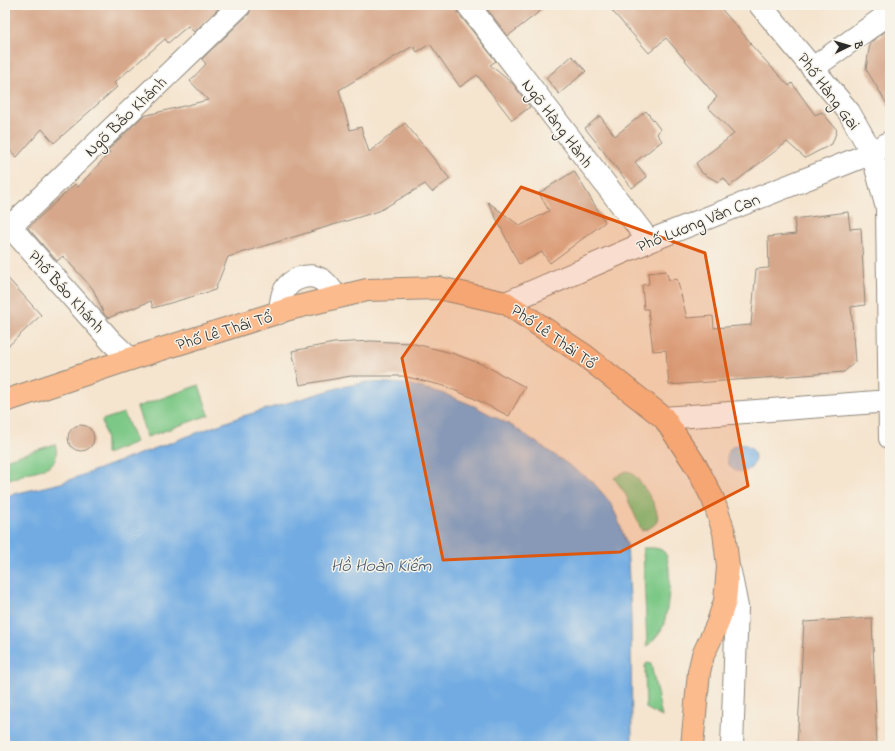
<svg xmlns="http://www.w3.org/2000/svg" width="895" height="751" viewBox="0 0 895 751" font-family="'Indie Flower',sans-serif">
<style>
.green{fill:#7bc886;stroke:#537a58}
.water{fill:#71abe2;stroke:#4e6b86}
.building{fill:#d6a78a}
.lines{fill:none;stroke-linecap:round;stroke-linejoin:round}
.minor-casing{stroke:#90887c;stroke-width:24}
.major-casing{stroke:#90887c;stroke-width:24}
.minor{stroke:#fff;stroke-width:22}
.major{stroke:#fbbb8d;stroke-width:22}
.marked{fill:#df570e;fill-opacity:0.2;stroke:#df570e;stroke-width:3;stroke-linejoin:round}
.labels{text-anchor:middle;stroke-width:3;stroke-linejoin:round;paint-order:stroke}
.street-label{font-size:17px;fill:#2b2b2b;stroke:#f7f3e8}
.water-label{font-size:18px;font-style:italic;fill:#44586b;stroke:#f7f3e8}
</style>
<rect width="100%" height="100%" fill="#f7f3e8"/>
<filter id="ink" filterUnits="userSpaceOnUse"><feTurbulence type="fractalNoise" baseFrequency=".025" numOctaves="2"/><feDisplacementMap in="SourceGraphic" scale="8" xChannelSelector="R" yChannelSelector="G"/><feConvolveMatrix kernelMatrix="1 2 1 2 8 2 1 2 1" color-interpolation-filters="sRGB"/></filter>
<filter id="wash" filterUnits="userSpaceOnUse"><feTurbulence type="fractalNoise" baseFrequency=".012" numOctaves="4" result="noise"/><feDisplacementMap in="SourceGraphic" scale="16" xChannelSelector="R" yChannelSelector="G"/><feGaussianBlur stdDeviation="0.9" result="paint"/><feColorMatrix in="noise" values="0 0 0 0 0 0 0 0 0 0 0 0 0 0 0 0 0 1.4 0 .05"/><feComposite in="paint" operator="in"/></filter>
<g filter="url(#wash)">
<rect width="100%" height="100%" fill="#f5e4ce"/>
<path class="green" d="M199,385L209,415L147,437L137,407Z
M124,413L136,442L106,454V440L102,420Z
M55,444C62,467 43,469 27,473C20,476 12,479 5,479V460Z
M626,471L631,472C639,479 664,512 656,523C653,527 647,529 642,531L625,493L614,478Z
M643,548C649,548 660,547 664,552C674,563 668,613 663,626C660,633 653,641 647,646Z
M647,663L651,664L652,669L662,717L646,708L645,666Z"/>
<path class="water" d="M368,382L407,384L442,393L474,406L514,427L592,481L609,501L617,517L627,545L631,615L632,746H5V496L61,483L240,417L341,387Z
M727 458a14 14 0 1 1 28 0a14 14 0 1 1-28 0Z"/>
<g id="blocks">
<path class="building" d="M5,5H222L194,32L188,26L168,43L165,39L114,83L117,87L54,143L42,129L17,157L5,146Z
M252,5H456L458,13L496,61L490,65L513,84L530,107L512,120L477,75L460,87L430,44L417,52L413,46L339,90L350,130L361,127L369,152L405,123L450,179L432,192L425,184L379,211L228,257L215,290L153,308L151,301L108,318L104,314L93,289L63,256L57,261L28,228L75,184L78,187L110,152L108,150L143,116L208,100L190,81L206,64L202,59L249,14Z
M484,5H548L508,36Z
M607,5H718L751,43L750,44L789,86L792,83L815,115L822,112L837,130L832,144L805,158L787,142L730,186L724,178L718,182L702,173L696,163L734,134L708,107L717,97L666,38L649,53Z
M890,28V109L866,69L870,43Z
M572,56L586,71L559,94L546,78Z
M646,111L660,129L657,134L662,141L635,162L647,177L632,188L585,128L600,116L615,136Z
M574,171L605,222L550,263L542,252L519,264L488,202L520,226L549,211L539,193Z
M848,212L850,229L861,228L865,305L851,307L855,362L844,372L669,385L666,350L653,351L648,309H644L642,285L649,284L648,273L666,271L669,280L677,279L687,318L713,316L714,328L751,325L756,269L769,268L768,237L796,234L794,219Z
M5,275L41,315L5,349Z
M371,341L411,343L452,353L484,365L525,387L509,416L471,397L444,386L403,376H351L300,385L292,351L334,343Z
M68 438a13 13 0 1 1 26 0a13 13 0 1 1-26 0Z
M872,618L877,746H797L804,622Z"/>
</g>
</g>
<g filter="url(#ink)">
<use href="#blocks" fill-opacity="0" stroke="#90887c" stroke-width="1"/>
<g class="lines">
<defs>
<path id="minor" d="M468,5L649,241
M760,5L849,112L872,153L887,208L890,438
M813,68L890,13
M5,221L111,341L130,359
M10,227L240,5
M506,303L649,241L872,153L890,142
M279,313C281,306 281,297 284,291C291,278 310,272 322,280C328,284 332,291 337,297
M664,418L890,401
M730,572L737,607L732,746"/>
<path id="major" d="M5,401L130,359L289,309L367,290L439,288L506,303L584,355L664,418L696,466L713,499L724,532L728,567L725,601L717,625L703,655L699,672L692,746"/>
</defs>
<use href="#minor" class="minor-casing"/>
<use href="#major" class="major-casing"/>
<use href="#minor" class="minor"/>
<use href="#major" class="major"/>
</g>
</g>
<path class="marked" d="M521,187L705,253L748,486L620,552L443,560L402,358Z"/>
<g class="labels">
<g class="street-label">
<text transform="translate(829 91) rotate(53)" y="6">Phố Hàng Gai</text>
<text transform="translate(125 116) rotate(-44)" y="6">Ngõ Bảo Khánh</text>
<text transform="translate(558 123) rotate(53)" y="6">Ngõ Hàng Hành</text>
<text transform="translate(698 222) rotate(-22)" y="6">Phố Lương Văn Can</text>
<text transform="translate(67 291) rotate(48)" y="6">Phố Báo Khánh</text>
<text transform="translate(224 330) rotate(-17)" y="6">Phố Lê Thái Tổ</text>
<text transform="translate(554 336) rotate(35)" y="6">Phố Lê Thái Tổ</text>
</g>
<g class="water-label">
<text x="381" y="571">Hồ Hoàn Kiếm</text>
</g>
</g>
<rect width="895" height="751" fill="none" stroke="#f7f3e8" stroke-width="20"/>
<g transform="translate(849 46) rotate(85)" stroke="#f7f3e8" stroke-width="3" paint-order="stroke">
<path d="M0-3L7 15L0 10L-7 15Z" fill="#2b2b2b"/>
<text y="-6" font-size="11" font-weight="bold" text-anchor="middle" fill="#2b2b2b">B</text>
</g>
</svg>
